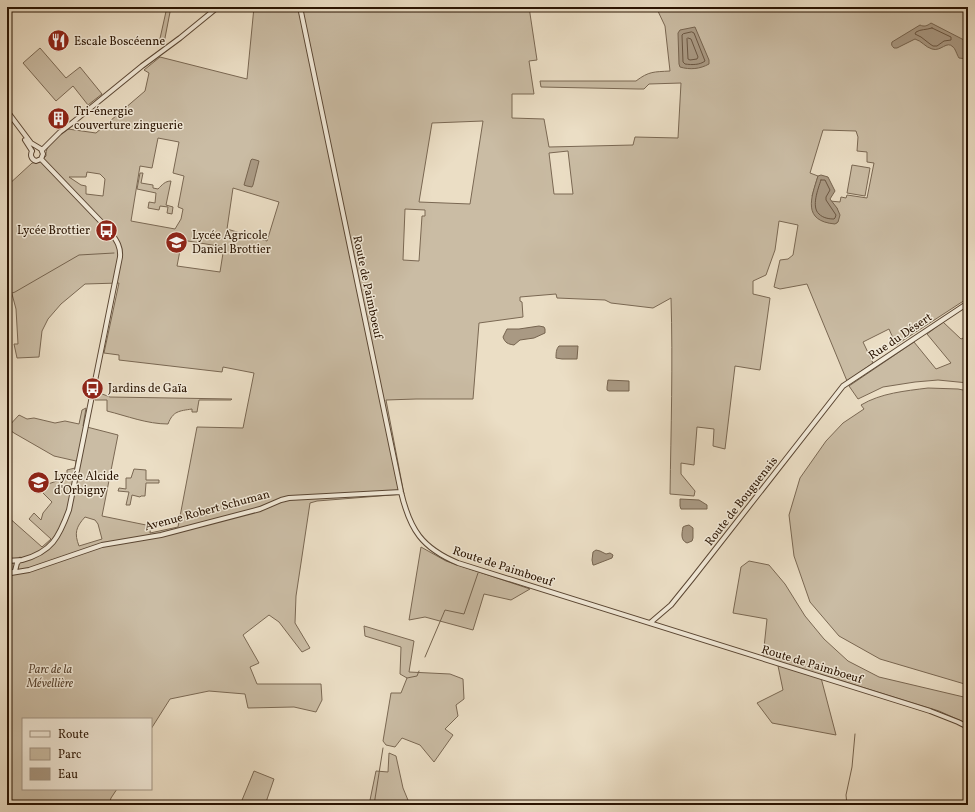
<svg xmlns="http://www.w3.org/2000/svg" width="975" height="812" viewBox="0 0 975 812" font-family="Vollkorn,serif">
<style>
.green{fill:#cabca4;stroke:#7a6853;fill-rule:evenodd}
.water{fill:#a99983;stroke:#76644f}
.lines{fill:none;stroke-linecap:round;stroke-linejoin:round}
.shore{stroke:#6a5642;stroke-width:1}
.stream{stroke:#76644f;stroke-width:1}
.minor-casing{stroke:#5a4633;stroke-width:6}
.minor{stroke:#f2ead9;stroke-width:4}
.labels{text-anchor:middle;stroke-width:3;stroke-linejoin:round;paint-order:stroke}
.poi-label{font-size:12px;fill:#2a1402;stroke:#f2ead9;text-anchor:start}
.street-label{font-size:12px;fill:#2a1402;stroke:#f2ead9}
.park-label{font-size:12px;font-style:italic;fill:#5a4633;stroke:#f2ead9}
</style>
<rect width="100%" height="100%" fill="#ebdec5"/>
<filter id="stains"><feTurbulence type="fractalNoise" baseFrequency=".005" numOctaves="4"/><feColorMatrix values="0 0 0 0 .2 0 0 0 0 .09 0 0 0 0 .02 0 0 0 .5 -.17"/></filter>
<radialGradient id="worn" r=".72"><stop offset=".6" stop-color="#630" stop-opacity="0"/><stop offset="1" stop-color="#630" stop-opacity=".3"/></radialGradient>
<path class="green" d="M167,7H171L164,43H159Z
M254,7H529L537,60L529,61L534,94H512V118L544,119L549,147L633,145L635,137L678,138L681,83L649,84L644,89H638L541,87L540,81H636C649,71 654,72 670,71L665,26L656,7H968V298L896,345L889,329L863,342L873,363L847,381L807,284L780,289L774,287L780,260L788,259L793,255L798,225L779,221L775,250L766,275L753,281V294L770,298L760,370L735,366L725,449L713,446L714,429L697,427L694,465L681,463V474L695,491L694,496L670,494C671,429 673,364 671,298L653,308L611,303L605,300L557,298L556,294L520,297V301L522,302L523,317L479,323L473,399H416L386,400L404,494L317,501L310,503L301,563L296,596L295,623L310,648L302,652L279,622L269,615L243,635L259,663L250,667L257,684H321L322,700L316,712L294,707L248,708L245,694L209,691L170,699L151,729V719H23V789H117L111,798L109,805H7V516L42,547L51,539L29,519L34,513L41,520L43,513L52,502L41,491L42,486L60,480L59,474L67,473V470L75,468L76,461L54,456L14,433L7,428L19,415L27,419L34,418L55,423L65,421L79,424L82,410L86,408L83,426L118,435L102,516L151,526L150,533L178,527L197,427L243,428L254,373L223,367L222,372L119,360V355L104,353L119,283L85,284L61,304L48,319L42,331L39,357L17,358L14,344H18L16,309L12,294L7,295V242L10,241L7,205V186L32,163L40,162L46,156C45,143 59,136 68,129L96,133L145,91L149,73L144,70L160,57L247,79ZM483,121L470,204L419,202L432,123ZM823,130L856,131L858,137L857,151L867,152V162L874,163L867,198L847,195L846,198L841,197L840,202L830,201L837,208V223H833L812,196L818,176L810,173ZM158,138L179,142L173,173L184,176L178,207L183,209L181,219L175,229L131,221L140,166L152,168ZM568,151L573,194H554L549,153ZM87,172L100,174L105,179L103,196L86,194V186L81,185L69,177H86ZM233,188L279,202L267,241L227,229ZM405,209L425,210V216H422L419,261L403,260ZM182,240L224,247L220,272L177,266ZM85,517L95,520L98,524L102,539L79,546C74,533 76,527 85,517Z
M40,48L66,78L80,67L102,94L88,105L73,86L56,101L23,63Z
M852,165L870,168L865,196L847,193Z
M140,173H143L141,183L153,185V188L158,189C162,185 165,181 171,181L166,205L173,207L172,214L167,213L168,207L160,206L159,210L148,208L149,202L155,203L156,193L137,189Z
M943,322L961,339L968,336V383L938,380L915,382L883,387L858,399L849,386L914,342L936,369L951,363L927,334Z
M928,388L958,389L968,391V685L880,659L839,636L810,602L794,556L789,515L800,478L826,441L843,423L864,409L861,405C881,393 905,391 928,388Z
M97,392L110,397L232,399L231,400H199L197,412H192V409C179,411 173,411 168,424C147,424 127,416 107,411V400H95Z
M134,469L146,470V480H159V483H146L145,496H141L140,497L132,495L130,505H126L129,492L118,491L119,488L126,489V478H131Z
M421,547L446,561L530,589L511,600L484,594L473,630L425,617L409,620Z
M749,561L769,565L785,584L805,616L824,639L848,661L879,677L968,698V709L967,712L968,713V724L939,711L820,674L836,735L772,723L757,703L783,690L777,661L763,657L767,619L733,613L741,567Z
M364,626L414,641L409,672L450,674L463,679L464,699L456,705L458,716L445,729L453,735L434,762L420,745L402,738L395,747L386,745L383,741L391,693H401L407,678L400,674L401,647L365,636Z
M389,753L396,756L403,788L410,805H369L376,771L388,772Z
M254,771L274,779L265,805H240Z"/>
<path class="water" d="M931,23L964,40L968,43V58L967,59L959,58C957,55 955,48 953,47C947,40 941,52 932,49C925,47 922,41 915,39L897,48H894C892,46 891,45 892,42L920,25C924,27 927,26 931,23Z
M695,27L709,60V64C700,69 690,70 680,67L679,64L678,33L680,30Z
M252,159L256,160L259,161L253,185L252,187L247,186L244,185L251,160Z
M821,175L828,177L835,191L830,199L837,208L840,215L838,222L835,224C802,221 811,198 818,176Z
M539,326L544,327L545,329V333L534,338L520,340L514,345C508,344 505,343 503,337L507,329H519Z
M559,346H578L577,359H562L556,358C556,354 556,349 559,346Z
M608,380L629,381V391H609L607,390V387Z
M680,499L699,500L707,505V509H681L680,506Z
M689,525L693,528V538L692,541L687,543C680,540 682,533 683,527L685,526Z
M596,550L600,551L606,554L610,553L613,555L612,558L594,565H593L592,560L593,552Z"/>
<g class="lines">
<path class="shore" d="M932,28L951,37V40L944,41L937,46H933L930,44L921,37L915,34L916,32C921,29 926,30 932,28Z
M692,32L694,33L705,61C700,65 692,65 685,64L683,62L682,35L683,34Z
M688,38L691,39L698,57L697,59L690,60L688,59L687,39Z
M821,180H825L830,190L826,197V200L836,215L835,218L834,219C829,219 823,218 819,214C811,207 818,189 821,180Z"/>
<path class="stream" d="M7,295L15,292L79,255L114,253
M425,657L445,610L464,614L478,573
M407,678L417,676L419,671
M374,805L383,748
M847,805L846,795L852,767L855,734"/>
<defs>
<path id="minor" d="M300,7L401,492C410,530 422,548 458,563L930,711L958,722L968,727
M7,111L31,143L41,149L43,154L41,159
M25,140L32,151
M42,150L60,132L72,123L142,66L180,38L218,7
M32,151C30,155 31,159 36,161L41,159
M7,561C12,560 17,561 22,560C52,552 59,537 69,510L120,257C121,246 116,240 110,231L41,159
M7,572L11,573L15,571L17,563L20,560
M11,573L29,570L102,545L161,535L260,509L281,500L289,498L401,492
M650,623L671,605L692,579L843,386L968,303"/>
</defs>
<use href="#minor" class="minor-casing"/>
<use href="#minor" class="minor"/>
</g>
<defs>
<symbol id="restaurant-disc" viewBox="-11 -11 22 22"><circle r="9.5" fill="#8f2418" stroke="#f2ead9"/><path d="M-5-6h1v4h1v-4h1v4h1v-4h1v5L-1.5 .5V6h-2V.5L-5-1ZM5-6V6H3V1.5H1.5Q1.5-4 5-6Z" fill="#fff"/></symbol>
<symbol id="building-disc" viewBox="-11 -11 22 22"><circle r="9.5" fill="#8f2418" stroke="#f2ead9"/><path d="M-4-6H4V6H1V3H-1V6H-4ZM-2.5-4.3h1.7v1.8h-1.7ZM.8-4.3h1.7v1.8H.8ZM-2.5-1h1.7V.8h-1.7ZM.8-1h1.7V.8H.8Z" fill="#fff"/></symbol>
<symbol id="bus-disc" viewBox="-11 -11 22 22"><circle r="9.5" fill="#8f2418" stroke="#f2ead9"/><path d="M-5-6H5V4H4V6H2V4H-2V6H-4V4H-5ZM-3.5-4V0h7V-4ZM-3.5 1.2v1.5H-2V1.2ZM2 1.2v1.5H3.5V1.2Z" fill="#fff"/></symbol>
<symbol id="school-disc" viewBox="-11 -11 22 22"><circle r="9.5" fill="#8f2418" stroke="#f2ead9"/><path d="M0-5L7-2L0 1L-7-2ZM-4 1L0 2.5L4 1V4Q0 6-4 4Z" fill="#fff"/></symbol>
</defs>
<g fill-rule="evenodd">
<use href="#restaurant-disc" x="46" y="28" width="25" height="25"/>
<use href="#building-disc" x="46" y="106" width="25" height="25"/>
<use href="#bus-disc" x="94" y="218" width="25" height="25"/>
<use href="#school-disc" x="164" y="230" width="25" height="25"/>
<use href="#bus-disc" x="80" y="376" width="25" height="25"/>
<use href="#school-disc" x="26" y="470" width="25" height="25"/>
</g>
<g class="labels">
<g class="poi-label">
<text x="74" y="45">Escale Boscéenne</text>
<text x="74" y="115">Tri-énergie<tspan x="74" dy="14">couverture zinguerie</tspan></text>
<text x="90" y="234" text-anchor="end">Lycée Brottier</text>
<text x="192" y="239">Lycée Agricole<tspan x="192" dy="14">Daniel Brottier</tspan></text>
<text x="108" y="392">Jardins de Gaïa</text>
<text x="54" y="480">Lycée Alcide<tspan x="54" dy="14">d'Orbigny</tspan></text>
</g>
<g class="street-label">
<text transform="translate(368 287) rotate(78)" y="4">Route de Paimboeuf</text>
<text transform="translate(900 336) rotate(-34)" y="4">Rue du Désert</text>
<text transform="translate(741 501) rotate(-52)" y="4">Route de Bouguenais</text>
<text transform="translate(207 510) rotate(-15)" y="4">Avenue Robert Schuman</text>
<text transform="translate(503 566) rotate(18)" y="4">Route de Paimboeuf</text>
<text transform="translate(812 664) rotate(17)" y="4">Route de Paimboeuf</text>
</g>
<g class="park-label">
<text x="50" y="673">Parc de la<tspan x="50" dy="14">Mévellière</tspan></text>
</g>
</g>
<rect width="975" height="812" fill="none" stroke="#ebdec5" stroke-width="24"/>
<rect x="8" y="8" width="959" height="796" fill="none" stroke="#2a1402" stroke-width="2"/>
<rect x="12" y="12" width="951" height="788" fill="none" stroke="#2a1402"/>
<rect x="22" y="718" width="130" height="72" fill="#f2ead9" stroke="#a29483"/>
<rect x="30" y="731" width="20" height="6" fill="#f2ead9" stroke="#a29483"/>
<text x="58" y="738" font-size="12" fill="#2a1402">Route</text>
<rect x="30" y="748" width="20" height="12" fill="#cabca4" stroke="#a29483"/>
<text x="58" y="758" font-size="12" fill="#2a1402">Parc</text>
<rect x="30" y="768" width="20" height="12" fill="#a99983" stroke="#a29483"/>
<text x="58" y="778" font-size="12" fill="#2a1402">Eau</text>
<rect width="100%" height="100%" filter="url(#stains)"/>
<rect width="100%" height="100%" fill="url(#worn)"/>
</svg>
